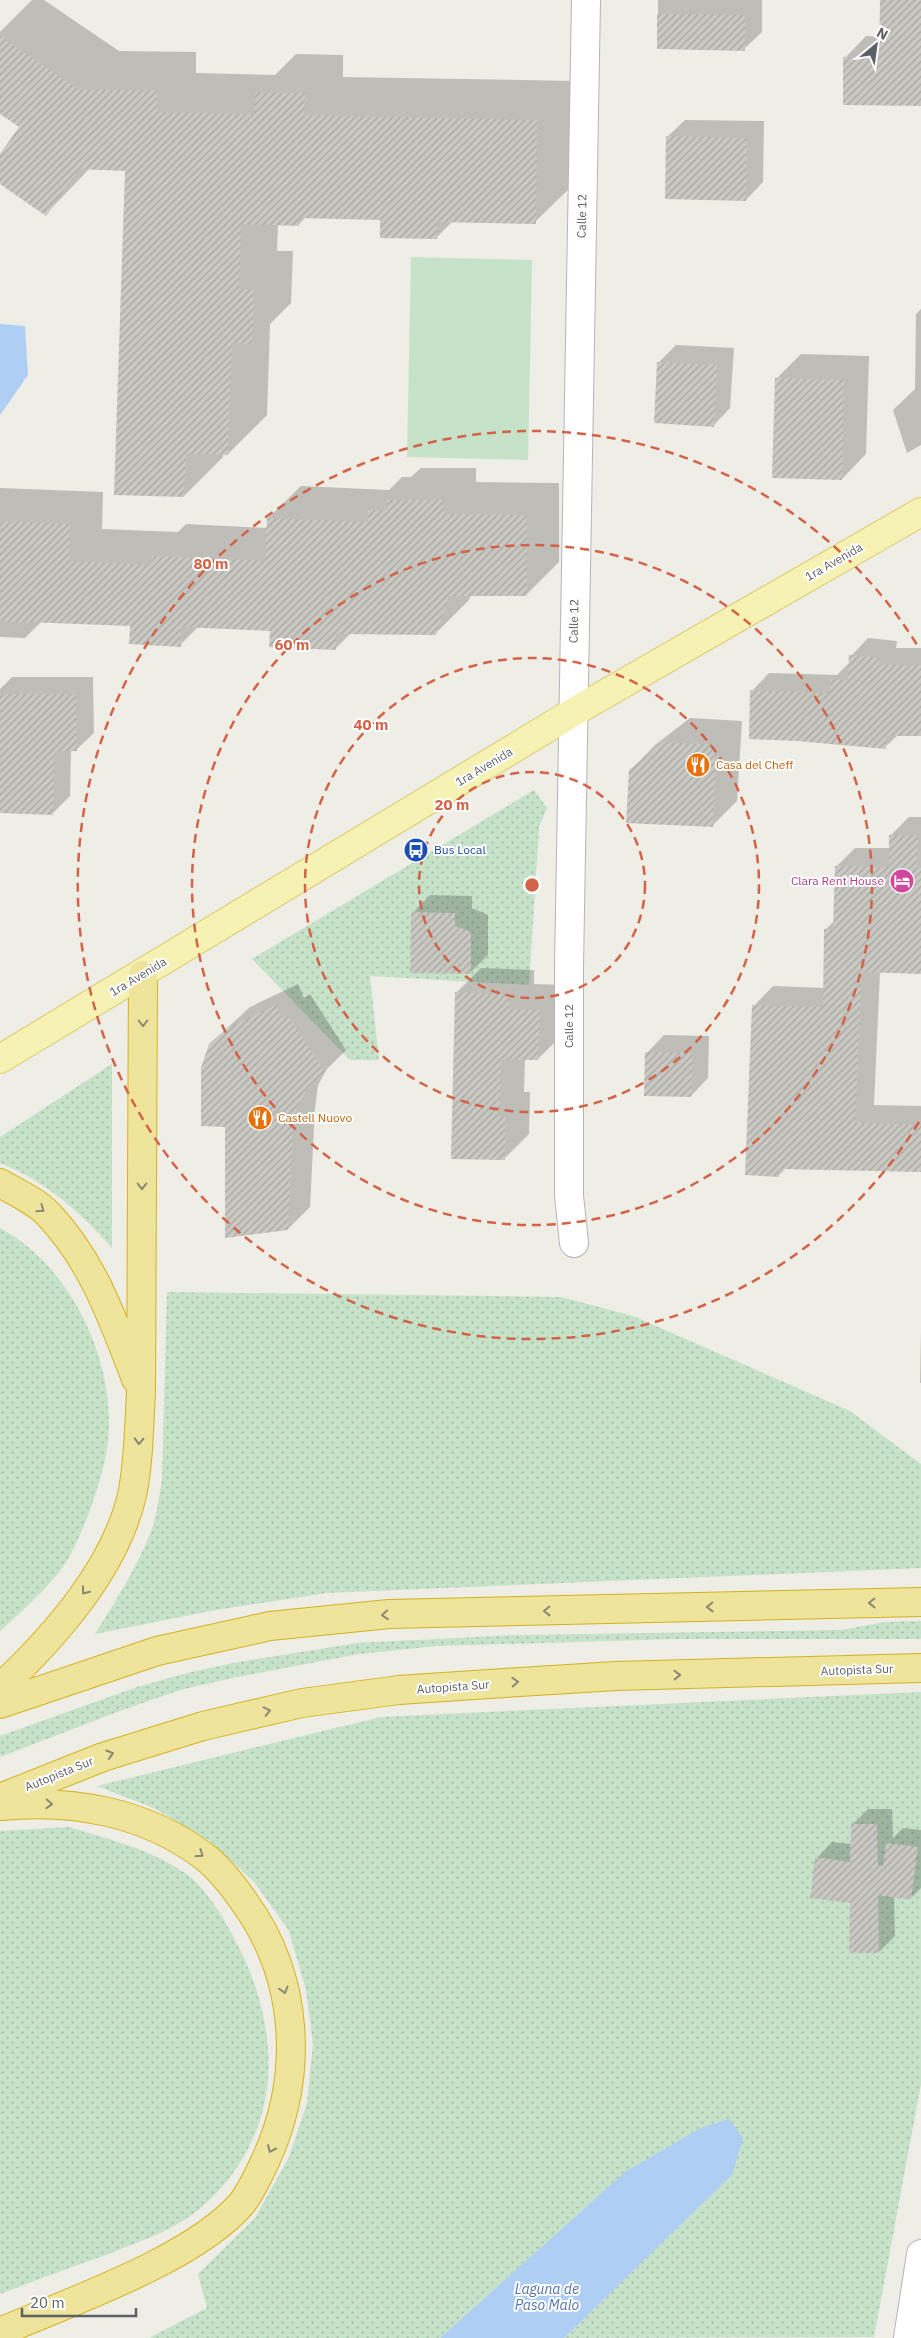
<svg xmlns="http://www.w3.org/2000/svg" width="921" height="2338" viewBox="0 0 921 2338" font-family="'IBM Plex Sans',sans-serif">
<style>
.grass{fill:url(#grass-dots)}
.pitch{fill:#c6e2c9}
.water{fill:#afcef4}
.shadow{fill:#0003}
.building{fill:url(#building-hatch)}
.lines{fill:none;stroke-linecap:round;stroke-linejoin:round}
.street-casing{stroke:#b3b5b9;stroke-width:30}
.primary-casing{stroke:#dfcc6d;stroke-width:30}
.highway-casing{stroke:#d6b11e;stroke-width:30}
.street{stroke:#fff;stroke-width:28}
.primary{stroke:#f5f2b4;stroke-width:28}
.highway{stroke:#efe49b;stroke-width:28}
.oneway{stroke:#898874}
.ring{fill:none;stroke:#d36247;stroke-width:2.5;stroke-dasharray:9 6}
.labels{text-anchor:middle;stroke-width:4;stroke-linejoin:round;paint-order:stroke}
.street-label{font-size:12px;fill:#5d6064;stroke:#fff}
.food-label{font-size:12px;fill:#c56008;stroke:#fff;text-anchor:start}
.transit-label{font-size:12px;fill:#164399;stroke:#fff;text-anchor:start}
.hotel-label{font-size:12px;fill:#b23c85;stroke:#fff;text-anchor:end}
.water-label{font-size:14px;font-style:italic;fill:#5273ac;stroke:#fff}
.centre{fill:#d36247;stroke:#fff;stroke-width:2.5}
.ring-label{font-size:15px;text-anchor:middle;font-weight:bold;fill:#d36247;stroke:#fff;stroke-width:4;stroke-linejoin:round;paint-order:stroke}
</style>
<defs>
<pattern id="grass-dots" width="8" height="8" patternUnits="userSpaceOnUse" patternTransform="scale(1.25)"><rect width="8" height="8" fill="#c6e2c9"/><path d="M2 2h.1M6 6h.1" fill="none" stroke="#a4bba7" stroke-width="1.8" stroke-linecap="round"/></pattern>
<pattern id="building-hatch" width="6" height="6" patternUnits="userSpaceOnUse" patternTransform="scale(1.25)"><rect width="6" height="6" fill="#c9c8c2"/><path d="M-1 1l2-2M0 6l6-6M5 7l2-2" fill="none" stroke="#a6a6a1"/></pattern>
</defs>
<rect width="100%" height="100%" fill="#eeede6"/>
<path class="grass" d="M534,790L547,808L539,827L529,985L370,976L379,1060H350L252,959Z
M112,1064V1248C80,1212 46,1181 0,1163V1137Z
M0,1228C73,1267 119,1367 107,1448C102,1481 84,1531 68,1559C55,1582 20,1613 0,1631Z
M167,1292L561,1297L633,1316L850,1411L921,1464V1568L326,1593L210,1611L95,1634C115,1602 136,1569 151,1532C157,1516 159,1497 162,1479Z
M921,1621V1639H677L437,1646L359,1654L237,1677L180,1690L117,1712L0,1757V1736L137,1687L187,1673L238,1662L358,1643L517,1635L841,1630L885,1622Z
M921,1692V2084L874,2337L564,2338L732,2175L625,2172L440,2338H149L207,2308L198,2274L255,2218L289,2157L307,2103L313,2044L306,1990L289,1931L255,1883L210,1841L154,1808L97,1786L381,1717Z
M69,1827C109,1839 150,1849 185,1873C205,1887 222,1915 233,1936C283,2027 286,2132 204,2205C175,2231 138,2242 103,2256C68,2268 34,2281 0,2294V1831Z"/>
<path class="pitch" d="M411,257L532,260L528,460L407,457Z"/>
<path class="water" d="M0,324L25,326L28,375L0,415Z
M729,2119L743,2138L732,2175L564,2338H440L625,2172L701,2128Z"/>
<path class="shadow" d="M32,0H44L119,51L196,52V73L275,75L296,54L343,55V77L576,81L575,183L535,222L453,221L436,238L381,219L306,217L298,225L278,224L277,251H293L291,303L270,324L267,415L228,454H223V457L184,496L127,170L90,168L46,214L0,183V157L21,127L0,113V32Z
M658,0H762V32L744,49L658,47Z
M881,0H921V105L845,58L866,36L880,37Z
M685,120L764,121L763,182L746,200L667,137Z
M921,309V445L907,453L893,410L915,389L916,314Z
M676,345L734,348L730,408L713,426L658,363Z
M801,354L869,356L866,454L842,479L776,379Z
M421,468H476V482L559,483V562L526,595H471L469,600L436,633H351L335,649L271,629L199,626L180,645L131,625L42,621L25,638L0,637V488L103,492L102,529L178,532L186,524L268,528V518L301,486L389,490L402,477H411Z
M868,638L897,641L896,648H921V735H898L885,747L752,691L769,673L837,675L850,662L851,656Z
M12,677H93L94,733L76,750H71L70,796L52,814L0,812V689Z
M690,718L742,721L737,801L712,826L630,771L655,745Z
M909,817H921V973L880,972L874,1105L921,1106V1171L786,1168L778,1176L754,1006L773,986L825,988V930L834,921L836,867L855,848H890V836Z
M430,895L472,896V908L488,915V955L470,973L413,913Z
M481,968L534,970V984L564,985L563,1034L538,1059H525L524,1092H530L529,1134L504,1159L456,993Z
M298,984L304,998L310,994L346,1050L327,1069L318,1085L315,1108L310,1207L288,1229L226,1126L210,1044L250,1007Z
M664,1035L709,1036L708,1078L691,1096L647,1053Z
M921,1331V1383H920Z
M868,1809H892L893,1838L903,1828L921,1830V1888L910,1899L894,1896L895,1936L879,1952L851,1902L817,1858L832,1842L852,1844V1825Z"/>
<path class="building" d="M880,0H921V106L843,105V57L879,58Z
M657,14L745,15V51L657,49Z
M0,36L79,90H157V112L255,114V93H305L304,115L537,120L536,224L437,222V239L380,238V220L299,218V226L241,224L239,289L254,290L252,344L232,343L228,455L186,454L184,497L114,495L125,171L79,169L46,216L0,184V154L19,127L0,114Z
M666,136L747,138L746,201L665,199Z
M657,362L717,365L714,427L654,423Z
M775,378L844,380L842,480L772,478Z
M387,500H444V514L527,515V596H449L436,635L336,634V650L269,647L270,631L181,627V647L129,644L130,626L0,621V521L70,524L69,561L151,565L152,556L265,561L267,518L368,522V510H387Z
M849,655L880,658L879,665H921V736H887L886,749L797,741L749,739L750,690L830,693L831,679L848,680Z
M0,694H76L77,751H55L53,815L0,813Z
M664,742L717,745L713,827L626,823L629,770Z
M889,835L918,836L917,868H921V974L862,972L855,1123L921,1125V1172L779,1169V1177L745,1175L752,1005L823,1007L824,929L833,930L835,866L889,867Z
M411,912L455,913V926L471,932V974L410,973Z
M455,992L509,994V1009L540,1010L538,1060H501L499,1116L506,1117L505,1160L451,1159Z
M276,1005L282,1019L288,1015L325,1073L307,1090L297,1108L293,1130L288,1230L225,1238V1127L201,1126V1068L209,1044L227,1028Z
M645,1052L693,1053L691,1097L644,1096Z
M851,1824H877L878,1865L883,1866L886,1843L918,1847L911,1900L878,1895L879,1953H849L850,1903L810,1898L815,1857L850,1862Z"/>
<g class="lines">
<defs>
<path id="street" d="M574,1243L569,1196V967L586,0
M908,2338L921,2254"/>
<path id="primary" d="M0,1059L572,713L921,512"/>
<path id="highway" d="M0,1183C15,1192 36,1201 48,1214C93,1261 113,1320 136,1379
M0,1688C54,1637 115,1569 132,1495C139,1461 139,1426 141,1392L143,975
M0,1704L157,1651L270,1626L389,1614L921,1602
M0,1798L103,1757L203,1726L302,1703L399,1690L504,1683L616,1676L921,1668
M0,2332C69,2302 195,2259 242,2203C252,2190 260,2172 267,2157C304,2074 299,1978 245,1903C234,1887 220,1869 205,1857C146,1812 73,1799 1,1806"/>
</defs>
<use href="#street" class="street-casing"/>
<use href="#primary" class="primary-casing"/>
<use href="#highway" class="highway-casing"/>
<use href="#street" class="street"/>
<use href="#primary" class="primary"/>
<use href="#highway" class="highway"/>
</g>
<defs><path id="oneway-chevron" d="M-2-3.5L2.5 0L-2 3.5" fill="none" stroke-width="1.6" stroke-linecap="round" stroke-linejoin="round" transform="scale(1.25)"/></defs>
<g class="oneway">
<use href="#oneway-chevron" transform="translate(143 1023) rotate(90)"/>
<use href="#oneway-chevron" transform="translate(142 1186) rotate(90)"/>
<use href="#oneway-chevron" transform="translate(41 1209) rotate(35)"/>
<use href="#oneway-chevron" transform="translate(139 1441) rotate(92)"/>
<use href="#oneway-chevron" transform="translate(85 1591) rotate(128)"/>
<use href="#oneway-chevron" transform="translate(872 1603) rotate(179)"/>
<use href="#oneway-chevron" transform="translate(710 1607) rotate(179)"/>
<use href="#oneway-chevron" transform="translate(547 1611) rotate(179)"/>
<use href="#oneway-chevron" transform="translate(385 1615) rotate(175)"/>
<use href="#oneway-chevron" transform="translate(677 1675) rotate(-2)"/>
<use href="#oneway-chevron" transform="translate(515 1682) rotate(-3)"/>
<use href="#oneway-chevron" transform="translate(267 1711) rotate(-13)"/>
<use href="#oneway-chevron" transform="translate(110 1754) rotate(-17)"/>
<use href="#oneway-chevron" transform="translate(49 1804) rotate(3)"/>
<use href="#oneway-chevron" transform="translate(200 1854) rotate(34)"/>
<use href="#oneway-chevron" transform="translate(284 1990) rotate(75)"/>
<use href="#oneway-chevron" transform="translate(271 2149) rotate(114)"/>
</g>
<g class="ring">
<circle cx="532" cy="885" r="113"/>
<circle cx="532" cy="885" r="227"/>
<circle cx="532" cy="885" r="340"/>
<path d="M919 1122A454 454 0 1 1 919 648"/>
</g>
<defs>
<symbol id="restaurant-disc" viewBox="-11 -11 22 22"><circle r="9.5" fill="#e8710a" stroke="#fff"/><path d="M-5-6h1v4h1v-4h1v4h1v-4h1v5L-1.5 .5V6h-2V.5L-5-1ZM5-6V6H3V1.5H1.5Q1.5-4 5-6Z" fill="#fff"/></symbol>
<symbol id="bus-disc" viewBox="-11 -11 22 22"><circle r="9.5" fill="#1a4fb4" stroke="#fff"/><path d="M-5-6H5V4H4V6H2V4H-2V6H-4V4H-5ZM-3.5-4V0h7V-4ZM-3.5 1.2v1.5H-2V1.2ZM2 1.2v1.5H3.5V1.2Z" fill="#fff"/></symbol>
<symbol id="hotel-disc" viewBox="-11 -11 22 22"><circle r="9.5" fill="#d1479c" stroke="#fff"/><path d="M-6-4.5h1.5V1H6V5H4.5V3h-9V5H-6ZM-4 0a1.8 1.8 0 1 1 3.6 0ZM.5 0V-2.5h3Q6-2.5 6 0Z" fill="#fff"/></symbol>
</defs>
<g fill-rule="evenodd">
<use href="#restaurant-disc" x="684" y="751" width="28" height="28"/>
<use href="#bus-disc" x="402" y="836" width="28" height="28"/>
<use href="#hotel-disc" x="888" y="867" width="28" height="28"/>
<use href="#restaurant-disc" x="246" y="1104" width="28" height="28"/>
</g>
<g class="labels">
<g class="street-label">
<text transform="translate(582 216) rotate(-89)" y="4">Calle 12</text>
<text transform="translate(834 562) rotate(-30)" y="4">1ra Avenida</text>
<text transform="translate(574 621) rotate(-89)" y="4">Calle 12</text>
<text transform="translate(484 767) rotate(-31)" y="4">1ra Avenida</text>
<text transform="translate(138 977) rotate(-31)" y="4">1ra Avenida</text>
<text transform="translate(569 1026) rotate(-90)" y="4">Calle 12</text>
<text transform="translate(857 1670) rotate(-2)" y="4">Autopista Sur</text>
<text transform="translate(453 1687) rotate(-4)" y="4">Autopista Sur</text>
<text transform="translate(59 1774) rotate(-22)" y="4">Autopista Sur</text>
</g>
<g class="food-label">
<text x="716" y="769">Casa del Cheff</text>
<text x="278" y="1122">Castell Nuovo</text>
</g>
<g class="transit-label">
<text x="434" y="854">Bus Local</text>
</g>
<g class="hotel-label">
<text x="884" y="885">Clara Rent House</text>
</g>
<g class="water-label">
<text x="547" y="2294">Laguna de<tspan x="547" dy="16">Paso Malo</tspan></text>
</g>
</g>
<circle cx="532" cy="885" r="8" class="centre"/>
<g class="ring-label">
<text x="211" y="569">80 m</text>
<text x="292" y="650">60 m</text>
<text x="371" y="730">40 m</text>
<text x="452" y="810">20 m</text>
</g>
<g transform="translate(876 45) rotate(29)" stroke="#ffffff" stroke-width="4" paint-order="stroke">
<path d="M0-4L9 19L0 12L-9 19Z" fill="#5d6064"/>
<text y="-8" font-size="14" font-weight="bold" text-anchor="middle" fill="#5d6064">N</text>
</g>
<path d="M22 2308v8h114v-8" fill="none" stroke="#5d6064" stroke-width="2.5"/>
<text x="30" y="2308" font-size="15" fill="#5d6064" stroke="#ffffff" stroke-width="4" paint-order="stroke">20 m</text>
</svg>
